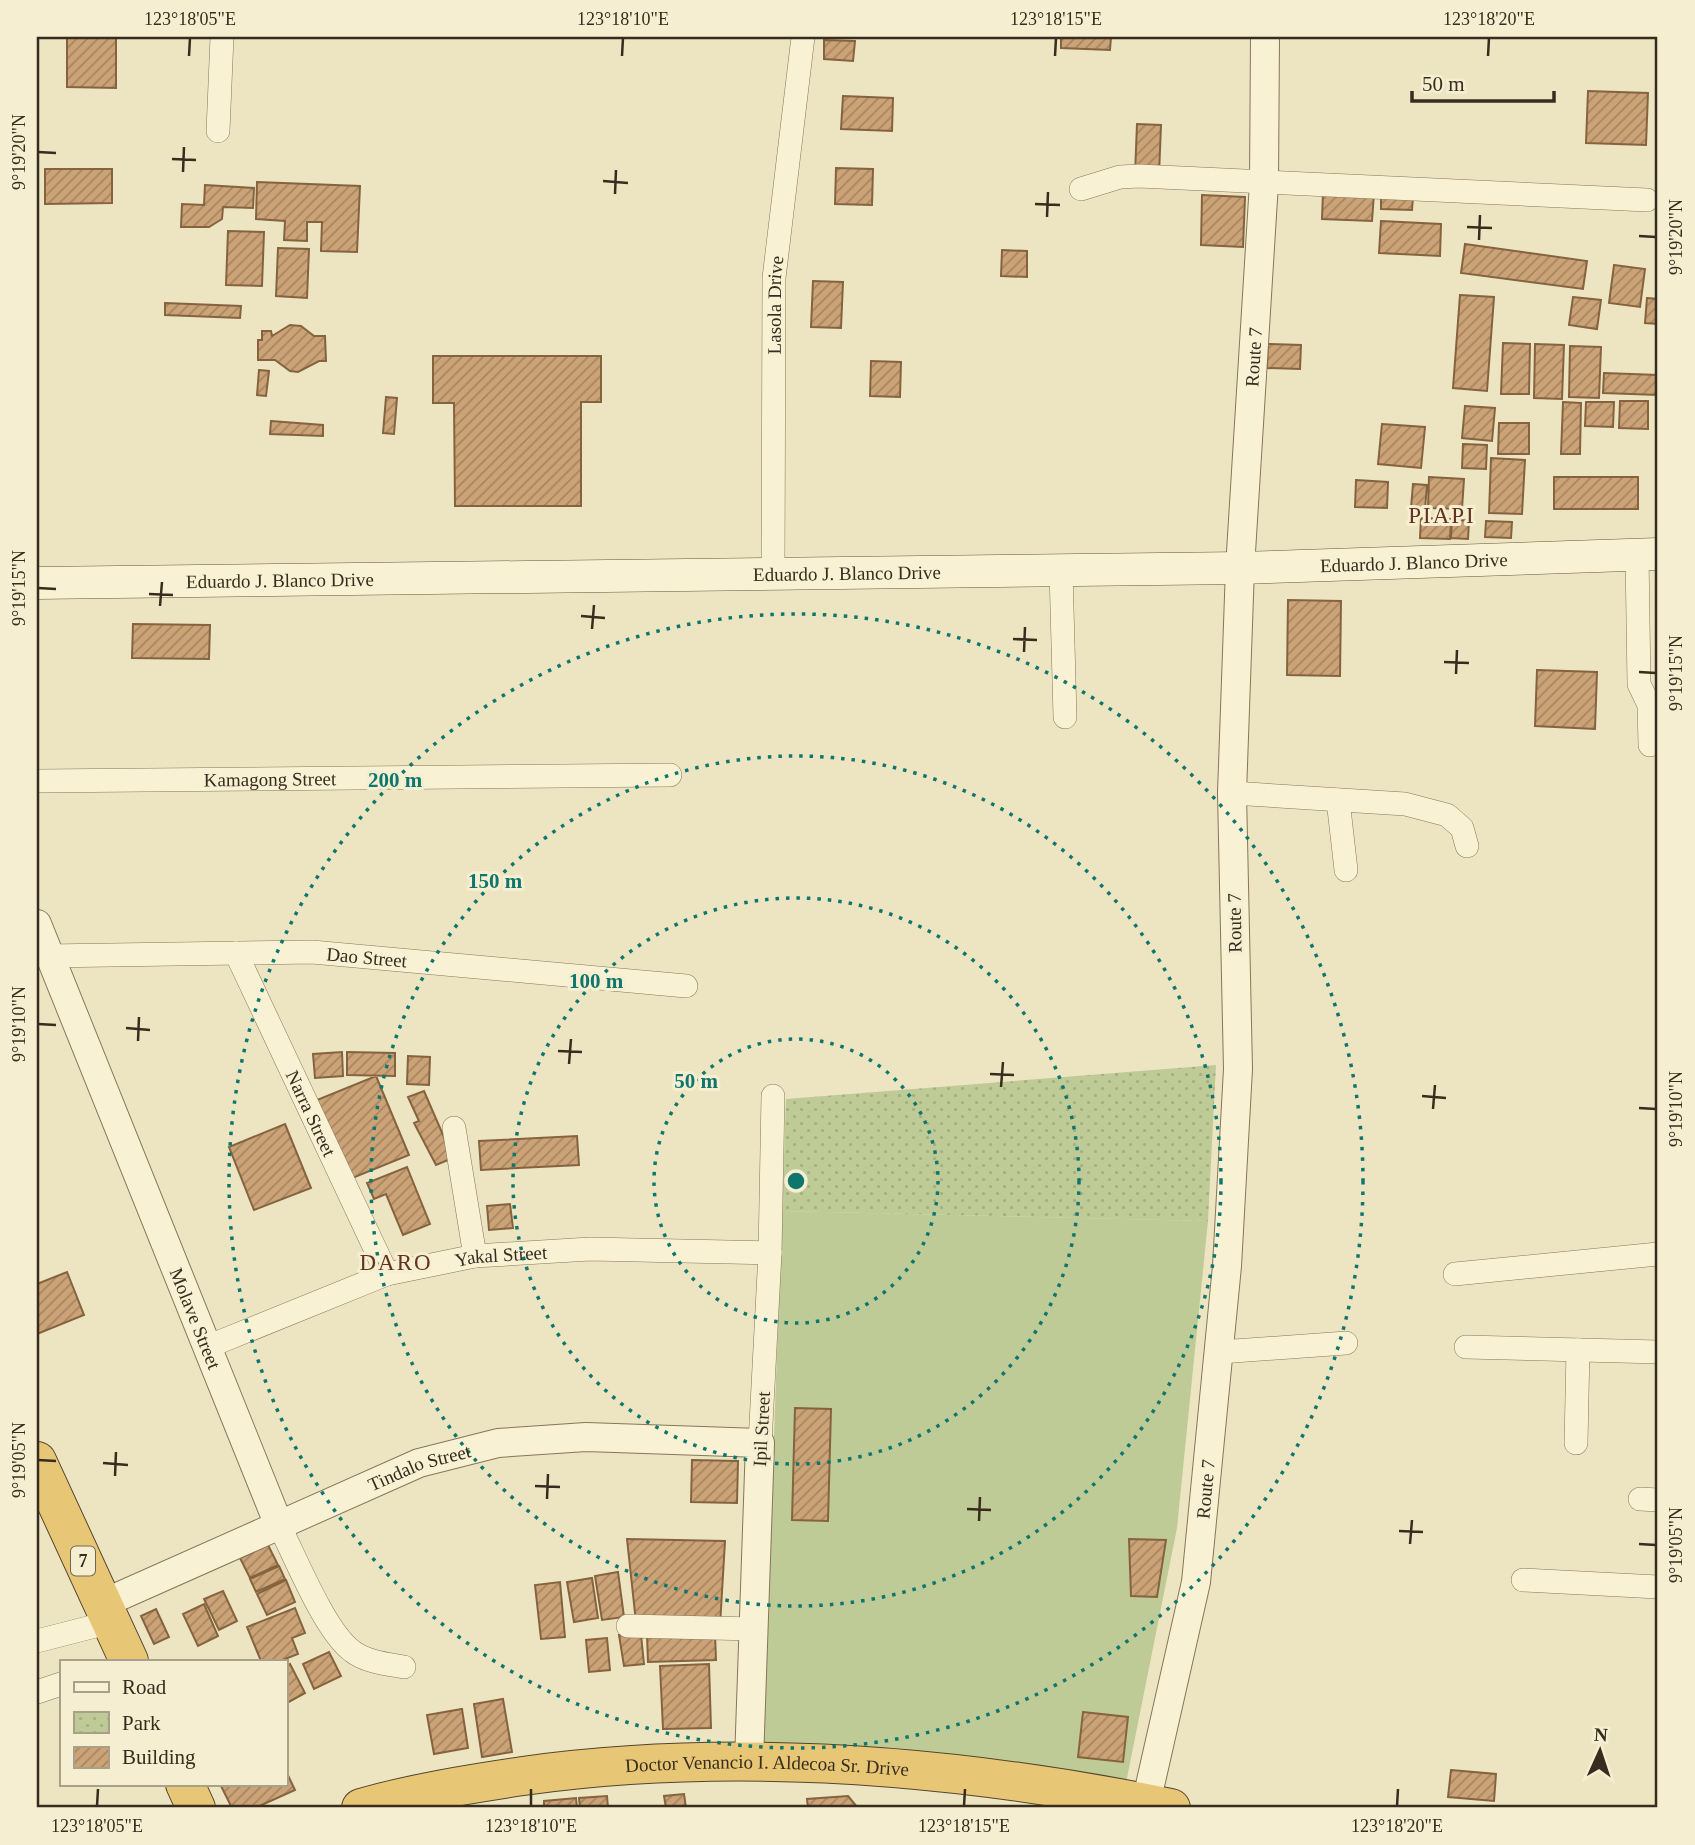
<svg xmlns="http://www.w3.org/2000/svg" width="1695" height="1845" viewBox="0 0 1695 1845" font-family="Georgia,serif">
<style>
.grass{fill:#bfcb96}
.park{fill:url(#park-dots)}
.building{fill:url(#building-hatch);stroke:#86633f;stroke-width:2}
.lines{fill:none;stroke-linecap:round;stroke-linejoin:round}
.minor-casing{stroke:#877659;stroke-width:24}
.tertiary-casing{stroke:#877659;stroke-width:30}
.secondary-casing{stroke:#68573c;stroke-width:33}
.trunk-casing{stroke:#54442d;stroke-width:40}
.minor{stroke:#f8f1d4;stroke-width:23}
.tertiary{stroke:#f8f1d4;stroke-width:28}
.secondary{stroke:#f8f1d4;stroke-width:32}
.trunk{stroke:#e7c776;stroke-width:38}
.ticks{fill:none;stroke:#372c1d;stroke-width:2.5}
.ring{fill:none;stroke:#0f766e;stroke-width:3.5;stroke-dasharray:3.5 7}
.labels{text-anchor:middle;stroke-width:6;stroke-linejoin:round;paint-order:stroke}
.shield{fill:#f5eed1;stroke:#706653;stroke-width:2}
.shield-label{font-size:18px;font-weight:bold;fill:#372c1d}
.street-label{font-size:19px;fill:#372c1d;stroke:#f5eed1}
.quarter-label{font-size:23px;letter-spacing:2px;fill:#63331d;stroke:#f5eed1}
.centre{fill:#0f766e;stroke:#f5eed1;stroke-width:3.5}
.ring-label{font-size:21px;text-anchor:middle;font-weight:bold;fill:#0f766e;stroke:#f5eed1;stroke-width:6;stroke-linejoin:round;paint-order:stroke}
.neatline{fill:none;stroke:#372c1d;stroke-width:2.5}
.ticks-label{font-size:18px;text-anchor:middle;fill:#372c1d}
</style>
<defs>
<pattern id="park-dots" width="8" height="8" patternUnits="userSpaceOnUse" patternTransform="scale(1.75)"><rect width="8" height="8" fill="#bfcb96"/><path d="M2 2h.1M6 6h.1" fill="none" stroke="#a5ae81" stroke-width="1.8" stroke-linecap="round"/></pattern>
<pattern id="building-hatch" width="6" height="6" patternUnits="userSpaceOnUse" patternTransform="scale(1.75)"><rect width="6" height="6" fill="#cba377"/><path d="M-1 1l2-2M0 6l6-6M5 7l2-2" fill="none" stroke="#a68561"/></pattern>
</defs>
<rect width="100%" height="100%" fill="#ede5c1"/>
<path class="grass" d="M782,1211L1208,1221L1177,1528L1126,1783L763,1744Z"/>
<path class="park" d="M1216,1065L1208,1221L782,1211L786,1099Z"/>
<path class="building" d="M67,37H116V88L67,87Z
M1061,37H1111L1110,50L1061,48Z
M824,40L855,41L853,61L824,59Z
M1588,91L1648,93L1646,145L1586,143Z
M843,96L893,98L892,131L841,129Z
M1137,124L1161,125L1159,175L1135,174Z
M836,168L873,169L872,205L835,204Z
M45,169H112V203L45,204Z
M257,182L360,186L357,252L321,251L322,222H307V241L284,240L285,221L256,219Z
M205,185L254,188L253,208L223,207L222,219L209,227H181L182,204L204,205Z
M1323,191L1374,193L1372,221L1322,219Z
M1202,195L1245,197L1243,247L1201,245Z
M1381,196L1413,197L1412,210L1381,209Z
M1381,221L1441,224L1440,256L1379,253Z
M228,231L264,232L262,286L226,285Z
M1465,244L1587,261L1583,289L1461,273Z
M278,248L309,249L307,298L276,296Z
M1002,250L1027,251V277L1001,276Z
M1614,265L1645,269L1640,307L1609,303Z
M813,281L843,282L841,328L811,327Z
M1460,295L1494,297L1487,391L1453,388Z
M1573,297L1601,300L1597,329L1569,325Z
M1647,298L1658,299V324L1645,323Z
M165,303L241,306L240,318L165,315Z
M290,325L301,326L314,336H325L326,361H319L298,372L290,371L275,360H258V340H262V331H271L272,336Z
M1503,343L1530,344L1529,394H1501Z
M1268,344L1301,345L1300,369L1267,368Z
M1535,344L1564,345L1562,399L1534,398Z
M1570,346L1601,347L1599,398L1569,397Z
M433,356H601V402H581V506H455L454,403H433Z
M871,361L901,362L900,397L870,396Z
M259,370L269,371L266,396L257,395Z
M1604,373L1658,375V395L1603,393Z
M386,397L397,398L394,434L383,433Z
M1620,401H1648V429L1619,428Z
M1563,402L1581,403L1580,454H1561Z
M1586,402H1614L1613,427L1585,426Z
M1465,406L1495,408L1492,441L1462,438Z
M271,421L323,425V436L270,434Z
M1499,423H1529V454H1498Z
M1382,424L1425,427L1421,468L1378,464Z
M1463,444L1487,445L1486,469L1462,468Z
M1491,458L1525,460L1522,514L1489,513Z
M1429,477L1464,479L1462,509L1428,508Z
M1554,477H1638V509H1554Z
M1356,480L1388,482L1387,508L1355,507Z
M1413,484L1427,485L1425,509L1411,508Z
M1421,518L1451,519L1450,539L1420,538Z
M1452,519L1469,521L1468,539L1451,538Z
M1486,521L1512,522L1511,538L1485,537Z
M1288,600L1341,601L1340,676L1287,675Z
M133,624L210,625L209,659L132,658Z
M1537,670L1597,672L1595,729L1535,726Z
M342,1052L343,1076L315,1078L313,1054Z
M347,1052L395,1053V1076L347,1075Z
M408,1056L430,1057L429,1085L407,1084Z
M376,1076L409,1155L350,1179L317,1100Z
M424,1091L453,1158L436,1165L414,1123L419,1121L408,1097Z
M285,1124L311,1188L254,1210L229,1147Z
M577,1136L579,1165L481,1170L479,1141Z
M407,1167L430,1224L403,1235L386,1194L374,1199L367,1183Z
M510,1204L513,1228L489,1230L487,1206Z
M67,1272L84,1315L37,1334V1284Z
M795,1408L831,1409L828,1521L792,1520Z
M692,1460L738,1461L737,1503L691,1502Z
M627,1539L725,1541L720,1626L636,1622Z
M1129,1539L1166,1540L1157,1597L1131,1596Z
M268,1545L278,1565L250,1578L240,1558Z
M279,1566L285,1579L256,1592L250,1579Z
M618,1572L624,1617L602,1620L595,1576Z
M592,1578L598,1618L574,1622L567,1582Z
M286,1580L295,1602L267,1615L257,1594Z
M560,1582L565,1637L541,1639L535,1585Z
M223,1591L237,1621L219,1630L204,1599Z
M204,1604L218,1636L198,1646L183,1614Z
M295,1608L305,1633L292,1638L298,1654L280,1661H261L247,1627Z
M156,1609L169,1637L154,1644L141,1616Z
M715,1633L716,1660L648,1662L647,1635Z
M619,1635H641L644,1664L624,1666Z
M607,1638L610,1670L589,1672L586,1640Z
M329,1652L341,1676L314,1689L303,1664Z
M290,1664L305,1693L285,1704V1667Z
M709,1664L711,1728L663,1729L660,1666Z
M503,1699L512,1752L482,1757L474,1704Z
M462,1709L468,1748L434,1754L427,1715Z
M1083,1712L1128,1717L1123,1762L1078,1757Z
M285,1769L295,1790L255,1808H232L220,1784H285Z
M1451,1770L1496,1774L1494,1801L1448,1797Z
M684,1794L686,1808H666L664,1796Z
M607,1796L608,1808H580L579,1798Z
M848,1796L858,1808H808L807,1799Z
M576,1798L577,1808H544V1801Z"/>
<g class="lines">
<defs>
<g id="minor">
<path d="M218,131L222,37"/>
<path d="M1081,189L1120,177L1139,176L1647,200"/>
<path d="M1637,555L1639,684L1649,705L1650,745"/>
<path d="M1061,571L1065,717"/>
<path id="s1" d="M773,575L774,278L803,37"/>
<path id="s2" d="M37,781L670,775"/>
<path d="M1232,793L1405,804L1447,815L1462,828L1467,846"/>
<path d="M1338,800L1346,870"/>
<path id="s3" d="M236,953L387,1274"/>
<path id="s4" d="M47,956L312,952L686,986"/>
<path d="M454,1128L475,1256"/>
<path d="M1455,1274L1658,1254"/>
<path id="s5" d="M207,1347L387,1274L475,1256L590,1249L770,1253"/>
<path d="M1466,1347L1658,1352"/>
<path d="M1220,1352L1346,1343"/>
<path d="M760,1443L770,1253L773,1096"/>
<path d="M1576,1443L1578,1350"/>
<path d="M1640,1499L1658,1500"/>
<path d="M278,1523C295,1556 324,1630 352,1651C366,1662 387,1664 404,1667"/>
<path d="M1523,1580L1658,1587"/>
<path d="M628,1626L754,1629"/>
<path d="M37,1641L111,1622"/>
<path d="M37,1692L61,1684"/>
</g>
<g id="tertiary">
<path id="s6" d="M37,924L278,1523"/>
<path id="s7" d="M102,1604L419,1463L498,1443L586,1437L760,1443L749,1761"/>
<path id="s8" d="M1146,1803L1196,1582L1227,1266L1238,1069L1232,793L1240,568L1264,183L1265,37"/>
</g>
<g id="secondary">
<path id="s9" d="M37,583L1240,568L1658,554"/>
</g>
<g id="trunk">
<path d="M37,1461L129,1661"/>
<path d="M185,1784L196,1808"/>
<path id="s10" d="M361,1808C413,1793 469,1784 523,1776C739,1746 958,1765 1171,1808"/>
</g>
</defs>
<use href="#minor" class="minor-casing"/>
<use href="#tertiary" class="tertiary-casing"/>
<use href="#secondary" class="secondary-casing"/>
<use href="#trunk" class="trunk-casing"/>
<use href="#minor" class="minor"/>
<use href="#tertiary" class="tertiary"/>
<use href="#secondary" class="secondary"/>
<use href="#trunk" class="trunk"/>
</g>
<path class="ticks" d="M189,56L190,38M622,56L623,38M1055,56L1056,38M1488,56L1489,38M38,152L56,153M172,159L196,160M183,172L184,147M603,181L628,183M615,194L616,170M1035,204L1060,205M1047,217L1048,192M1467,227L1492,228M1639,236L1656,237M1479,240L1480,215M38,588L56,589M149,594L173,595M160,606L162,582M581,616L605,618M592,629L594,605M1013,639L1037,640M1024,652L1025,627M1444,662L1469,663M1639,672L1656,673M1456,674L1457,650M38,1024L56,1025M126,1028L150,1030M138,1041L139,1017M558,1051L582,1052M569,1064L571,1039M990,1074L1014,1075M1001,1087L1003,1062M1422,1096L1446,1098M1639,1108L1656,1109M1433,1109L1435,1085M38,1460L56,1461M103,1463L128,1465M115,1476L116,1452M535,1486L560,1487M547,1499L548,1474M967,1509L991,1510M979,1521L980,1497M1399,1531L1423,1532M1410,1544L1412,1520M1639,1544L1656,1545M97,1806L98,1789M531,1806V1789M964,1806L965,1789M1397,1806L1398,1789"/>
<g class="ring">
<circle cx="796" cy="1181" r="142"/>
<circle cx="796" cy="1181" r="283"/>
<circle cx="796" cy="1181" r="425"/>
<circle cx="796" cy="1181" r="567"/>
</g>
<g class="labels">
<rect class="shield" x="71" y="1546.5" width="24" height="29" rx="5"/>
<g class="shield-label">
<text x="83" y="1567">7</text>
</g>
<g class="street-label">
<text dy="7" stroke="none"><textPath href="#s1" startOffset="270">Lasola Drive</textPath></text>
<text dy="7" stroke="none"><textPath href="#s8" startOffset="1454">Route 7</textPath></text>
<text dy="7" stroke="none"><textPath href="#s9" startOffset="1377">Eduardo J. Blanco Drive</textPath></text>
<text dy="7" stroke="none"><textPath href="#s9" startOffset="810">Eduardo J. Blanco Drive</textPath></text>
<text dy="7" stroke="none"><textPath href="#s9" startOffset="243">Eduardo J. Blanco Drive</textPath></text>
<text dy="7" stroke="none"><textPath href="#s2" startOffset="233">Kamagong Street</textPath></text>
<text transform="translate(1234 923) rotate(-91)" y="7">Route 7</text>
<text dy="7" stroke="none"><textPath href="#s4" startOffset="320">Dao Street</textPath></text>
<text dy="7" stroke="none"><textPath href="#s3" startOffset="177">Narra Street</textPath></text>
<text dy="7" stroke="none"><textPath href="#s5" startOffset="310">Yakal Street</textPath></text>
<text dy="7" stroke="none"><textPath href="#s6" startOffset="425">Molave Street</textPath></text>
<text transform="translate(761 1429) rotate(-87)" y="7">Ipil Street</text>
<text dy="7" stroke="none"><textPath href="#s7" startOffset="346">Tindalo Street</textPath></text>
<text dy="7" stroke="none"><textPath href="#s8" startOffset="320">Route 7</textPath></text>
<text dy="7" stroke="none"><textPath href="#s10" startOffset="410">Doctor Venancio I. Aldecoa Sr. Drive</textPath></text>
</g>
<g class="quarter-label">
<text x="1442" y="523">PIAPI</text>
<text x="396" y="1270">DARO</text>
</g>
</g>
<circle cx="796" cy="1181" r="10" class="centre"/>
<g class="ring-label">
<text x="395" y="787">200 m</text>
<text x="495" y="888">150 m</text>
<text x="596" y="988">100 m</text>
<text x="696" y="1088">50 m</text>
</g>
<rect width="1695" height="1845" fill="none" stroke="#f5eed1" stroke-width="77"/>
<rect x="60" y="1660" width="228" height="126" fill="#f5eed1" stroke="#a9a089" stroke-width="2"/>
<rect x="74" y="1682" width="35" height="10" fill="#f8f1d4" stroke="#a9a089" stroke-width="2"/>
<text x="122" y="1694" font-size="21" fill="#372c1d">Road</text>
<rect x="74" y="1712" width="35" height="21" fill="url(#park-dots)" stroke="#a9a089" stroke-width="2"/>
<text x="122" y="1730" font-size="21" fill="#372c1d">Park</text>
<rect x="74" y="1747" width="35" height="21" fill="url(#building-hatch)" stroke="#a9a089" stroke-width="2"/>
<text x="122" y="1764" font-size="21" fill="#372c1d">Building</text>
<g transform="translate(1600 1751) rotate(3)" stroke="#f5eed1" stroke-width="5" paint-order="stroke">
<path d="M0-5L12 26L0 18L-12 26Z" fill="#372c1d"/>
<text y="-10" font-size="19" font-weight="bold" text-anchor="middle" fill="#372c1d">N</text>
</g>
<path d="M1412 91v10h142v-10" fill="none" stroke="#372c1d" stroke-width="3.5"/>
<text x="1422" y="91" font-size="21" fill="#372c1d" stroke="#f5eed1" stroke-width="5" paint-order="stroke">50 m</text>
<rect x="38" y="38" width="1618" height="1768" class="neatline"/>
<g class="ticks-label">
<text x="190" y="25">123°18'05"E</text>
<text x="623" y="25">123°18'10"E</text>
<text x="1056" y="25">123°18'15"E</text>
<text x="1489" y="25">123°18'20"E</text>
<text transform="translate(19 152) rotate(-90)" y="6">9°19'20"N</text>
<text transform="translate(1676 237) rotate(-90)" y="6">9°19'20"N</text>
<text transform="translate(19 588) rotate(-90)" y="6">9°19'15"N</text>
<text transform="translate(1676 673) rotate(-90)" y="6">9°19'15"N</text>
<text transform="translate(19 1024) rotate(-90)" y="6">9°19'10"N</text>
<text transform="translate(1676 1109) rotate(-90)" y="6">9°19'10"N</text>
<text transform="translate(19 1460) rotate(-90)" y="6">9°19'05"N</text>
<text transform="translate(1676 1545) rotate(-90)" y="6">9°19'05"N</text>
<text x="97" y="1832">123°18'05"E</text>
<text x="531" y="1832">123°18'10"E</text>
<text x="964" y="1832">123°18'15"E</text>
<text x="1397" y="1832">123°18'20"E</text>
</g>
</svg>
